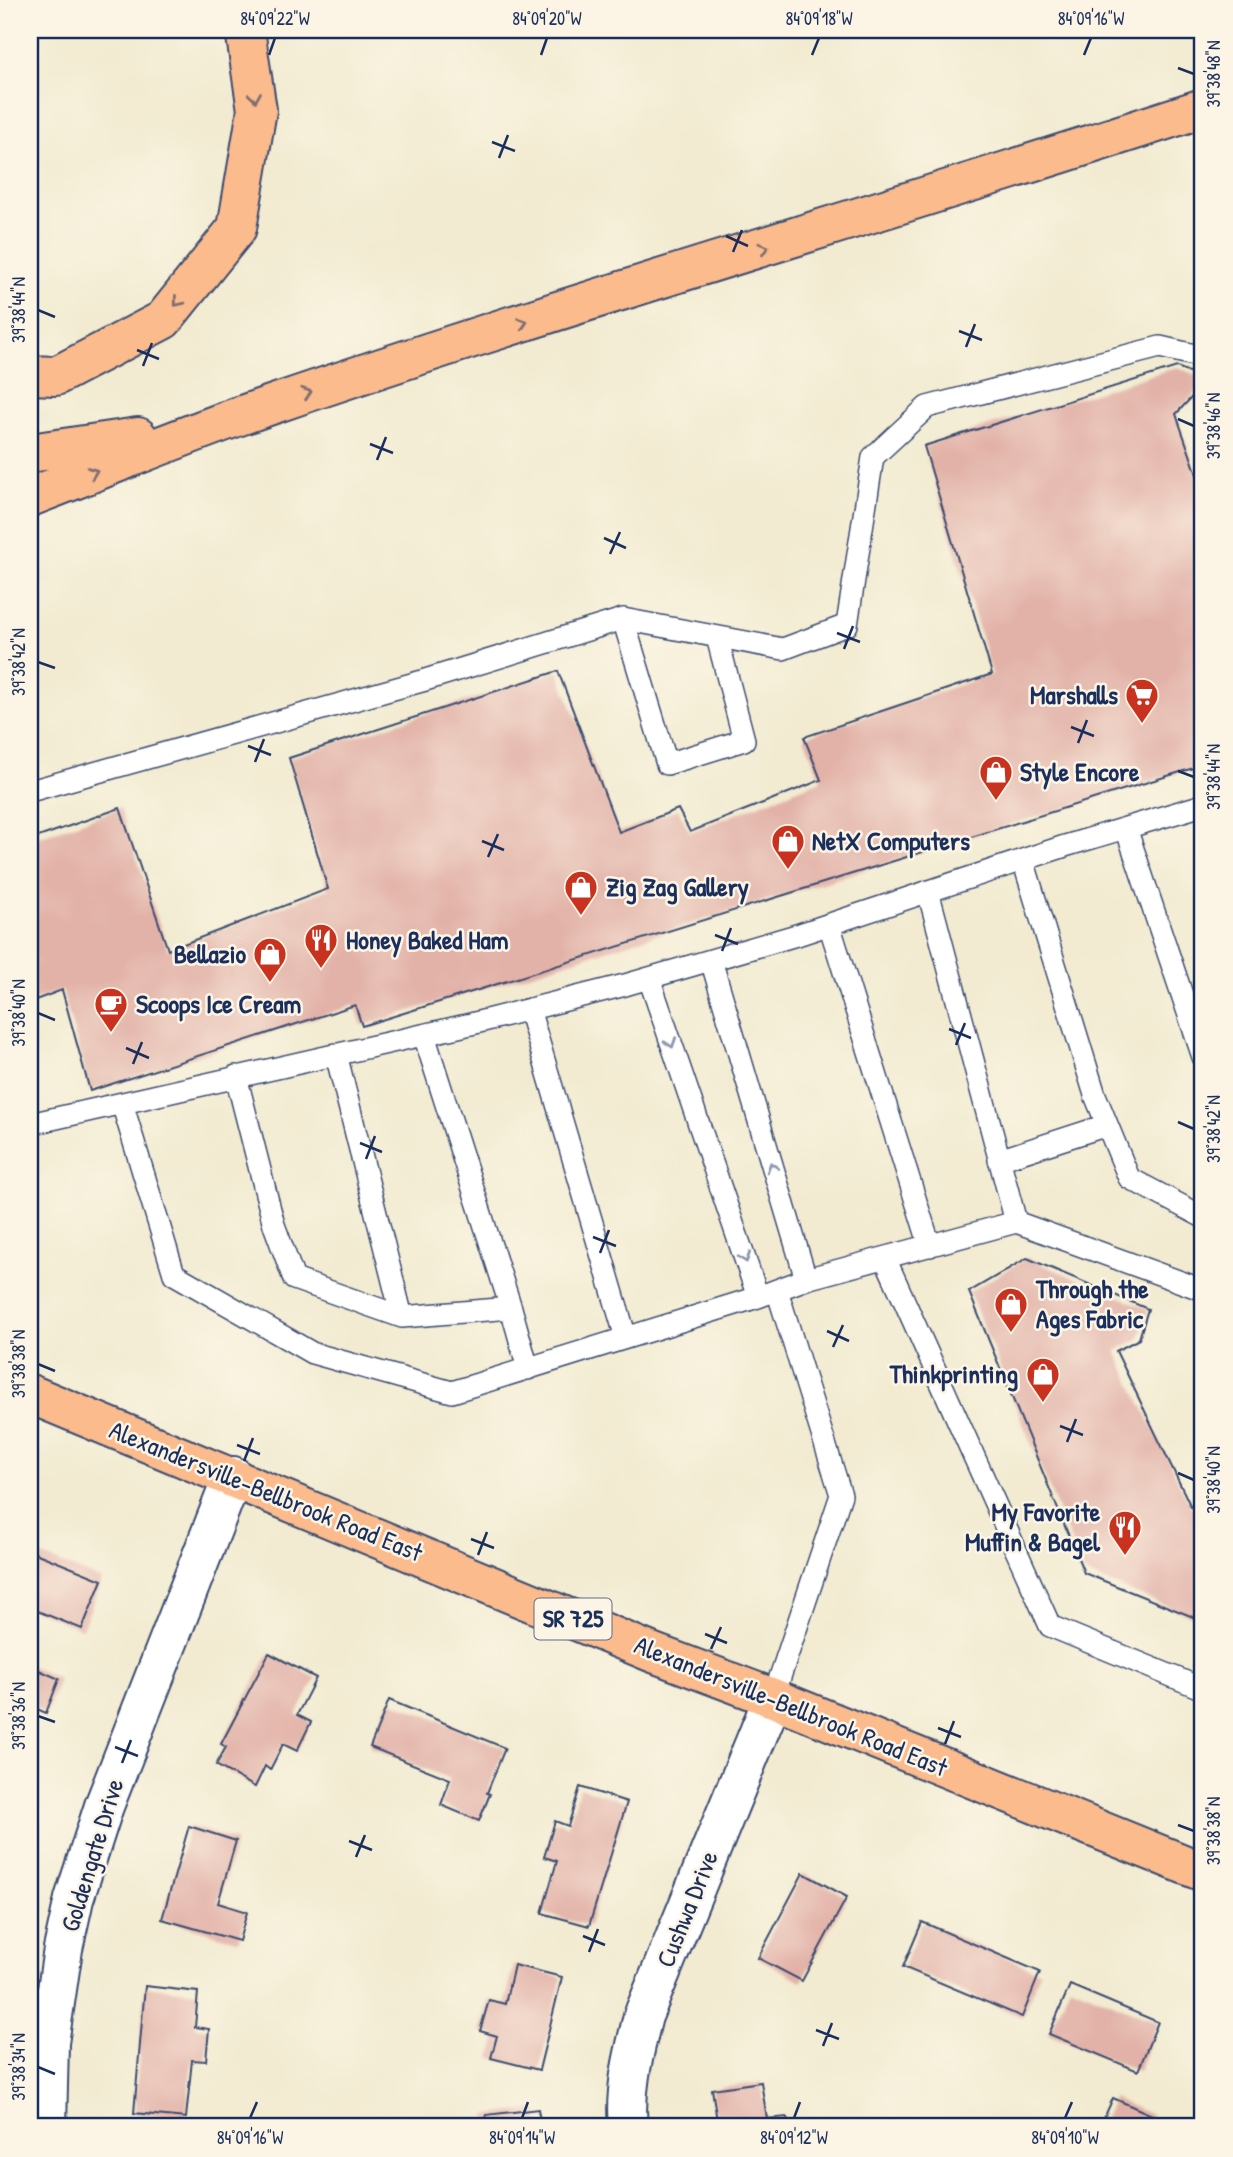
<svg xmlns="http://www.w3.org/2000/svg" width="1233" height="2157" viewBox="0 0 1233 2157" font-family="'Patrick Hand',sans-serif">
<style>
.building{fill:#e2b1a7}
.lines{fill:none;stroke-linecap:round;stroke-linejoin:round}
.service-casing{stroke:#3b4b6f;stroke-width:24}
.minor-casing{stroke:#3b4b6f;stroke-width:42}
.primary-casing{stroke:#3b4b6f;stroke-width:42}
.motorway-casing{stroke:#3b4b6f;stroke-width:42}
.service{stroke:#fff;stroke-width:21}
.minor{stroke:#fff;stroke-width:38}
.primary{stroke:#fbbb8d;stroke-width:38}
.motorway{stroke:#fbbb8d;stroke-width:38}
.oneway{stroke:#806e73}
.oneway2{stroke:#8d97ae}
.ticks{fill:none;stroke:#1b2f5e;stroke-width:2.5}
.labels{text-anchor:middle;stroke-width:5;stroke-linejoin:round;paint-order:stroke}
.shield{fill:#fcf5e5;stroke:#5e6a86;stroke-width:2}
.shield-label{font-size:24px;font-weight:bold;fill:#1b2f5e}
.poi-label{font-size:26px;font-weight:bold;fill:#1b2f5e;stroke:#fcf5e5;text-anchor:start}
.street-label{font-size:26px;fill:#1b2f5e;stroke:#fcf5e5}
.neatline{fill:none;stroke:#1b2f5e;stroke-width:2.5}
.ticks-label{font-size:18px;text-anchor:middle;fill:#1b2f5e}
</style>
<rect width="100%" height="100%" fill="#fcf5e5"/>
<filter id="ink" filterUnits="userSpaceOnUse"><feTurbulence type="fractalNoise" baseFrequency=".0143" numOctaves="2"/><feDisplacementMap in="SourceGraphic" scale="14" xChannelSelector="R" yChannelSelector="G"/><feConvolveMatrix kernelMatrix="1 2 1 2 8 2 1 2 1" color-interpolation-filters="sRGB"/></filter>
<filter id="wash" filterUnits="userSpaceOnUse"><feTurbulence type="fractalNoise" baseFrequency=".00686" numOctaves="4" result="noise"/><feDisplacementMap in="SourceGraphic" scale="28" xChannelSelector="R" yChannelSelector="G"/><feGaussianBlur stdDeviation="1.57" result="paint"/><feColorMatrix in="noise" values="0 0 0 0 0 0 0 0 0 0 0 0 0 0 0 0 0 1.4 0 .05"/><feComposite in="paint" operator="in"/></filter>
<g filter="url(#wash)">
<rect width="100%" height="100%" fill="#f2ebd1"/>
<g id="blocks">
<path class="building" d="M1177,367L1203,378V385L1176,414L1203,492V765L362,1026L355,1005L90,1091L62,990L30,1002V840L120,808L168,950L328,889L289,758L558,671L619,832L678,809L690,832L821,780L804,737L992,674L924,446Z
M1027,1258L1148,1309L1139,1339L1116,1351L1191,1507L1203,1512V1621L1084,1573L969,1292Z
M30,1551L102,1580L82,1629L30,1608Z
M269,1653L316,1678L297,1715L311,1722L297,1751L283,1744L270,1770L265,1766L255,1787L216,1765L226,1747L221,1744Z
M30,1666L59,1679L46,1713L30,1706Z
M389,1700L505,1748L487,1793L490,1794L479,1821L441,1805L450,1779L370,1747Z
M580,1787L627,1802L589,1926L542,1913L557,1861L544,1857L555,1821L568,1826Z
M189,1826L236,1841L218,1903L247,1912L239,1941L162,1919Z
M803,1873L847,1897L802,1981L758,1958Z
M922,1922L1040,1972L1022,2017L903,1967Z
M514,1965L562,1977L539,2070L491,2058L497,2036L480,2031L489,2000L505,2004Z
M1070,1985L1158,2022L1138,2071L1049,2034Z
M145,1986L198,1992L195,2027L209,2029L206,2061L192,2060L186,2118L134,2113Z
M761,2082L767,2119L787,2117L789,2127H718L712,2089Z
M1113,2098L1152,2115L1147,2127H1100Z
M538,2109L541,2127H488L486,2115Z"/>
</g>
</g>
<g filter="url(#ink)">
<use href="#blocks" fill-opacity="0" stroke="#3b4b6f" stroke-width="2"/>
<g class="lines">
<defs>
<path id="service" d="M623,619L667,764L744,740L717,637
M30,791L422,681L623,619L783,649L847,625L873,457L927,407L1160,347L1203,357
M1126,828L1203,1057
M1023,860L1095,1095L1129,1178L1203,1217
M928,891L1016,1222
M829,924L930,1246
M711,960L806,1279
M649,978L758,1297
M529,1009L626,1338
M424,1035L511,1308
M336,1054L402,1317
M236,1076L274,1225L294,1279L402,1317L511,1308L528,1369
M122,1103L174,1274L312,1353L452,1392L758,1297L806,1279L1016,1222L1203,1290
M30,1124L471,1024L625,985L800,934L1065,846L1203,805
M999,1160L1107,1125
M885,1258L1050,1626L1203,1689
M773,1698L841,1495L777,1290"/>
<path id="minor" d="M47,2127L49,2043L63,1949L74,1899L104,1806L233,1476
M628,2127C624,2089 634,2053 643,2016L773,1698"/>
<path id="primary" d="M30,1394L651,1652L773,1698L1203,1872"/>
<path id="motorway" d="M30,375L56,376L163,320L237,228L257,110L245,30
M30,453L138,437
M30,497C109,467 188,433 268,406C577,300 892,210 1203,108"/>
</defs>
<use href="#service" class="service-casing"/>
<use href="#minor" class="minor-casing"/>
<use href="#primary" class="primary-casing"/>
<use href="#motorway" class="motorway-casing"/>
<use href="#service" class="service"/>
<use href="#minor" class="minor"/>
<use href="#primary" class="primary"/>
<use href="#motorway" class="motorway"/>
</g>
<defs><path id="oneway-chevron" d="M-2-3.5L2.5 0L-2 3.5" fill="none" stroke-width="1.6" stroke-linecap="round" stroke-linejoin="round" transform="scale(1.75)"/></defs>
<g class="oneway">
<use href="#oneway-chevron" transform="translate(255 97) rotate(81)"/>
<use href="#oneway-chevron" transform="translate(764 248) rotate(-17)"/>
<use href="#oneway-chevron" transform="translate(178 302) rotate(129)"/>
<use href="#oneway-chevron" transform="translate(523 323) rotate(-18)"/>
<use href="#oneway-chevron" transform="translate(307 393) rotate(-18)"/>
<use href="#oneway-chevron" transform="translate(93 472) rotate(-21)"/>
</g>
<g class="oneway2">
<use href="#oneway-chevron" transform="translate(671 1043) rotate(71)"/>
<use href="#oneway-chevron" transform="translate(772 1167) rotate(-107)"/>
<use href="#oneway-chevron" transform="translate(745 1258) rotate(71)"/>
</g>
</g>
<path class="ticks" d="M269,55L275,38M541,55L547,38M812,55L819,38M1084,55L1091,38M1178,68L1194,74M492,142L515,151M499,158L508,135M726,236L748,246M733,252L742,230M38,310L55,317M959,331L982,340M966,347L975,324M137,350L159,359M143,366L152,343M1178,419L1194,426M370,444L393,453M377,460L386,437M604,538L626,548M610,554L620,532M837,633L860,642M844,649L853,626M38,662L55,668M1071,727L1094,736M1078,743L1087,720M248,746L271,755M255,762L264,739M1178,771L1194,777M482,841L504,850M488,857L498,834M715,935L738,944M722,951L731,928M38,1013L55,1020M949,1029L971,1038M956,1045L965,1023M126,1048L149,1058M133,1064L142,1042M1178,1122L1194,1129M360,1143L382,1152M366,1159L375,1136M593,1237L616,1246M600,1253L609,1230M827,1331L849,1341M833,1347L843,1325M38,1364L55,1371M1060,1426L1083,1435M1067,1442L1076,1419M237,1445L260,1454M244,1461L253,1438M1178,1473L1194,1480M471,1539L494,1548M478,1555L487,1532M705,1634L727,1643M711,1649L721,1627M38,1716L55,1722M938,1728L961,1737M945,1744L954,1721M115,1747L138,1756M122,1763L131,1740M1178,1825L1194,1831M349,1841L372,1850M356,1857L365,1835M583,1936L605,1945M589,1952L598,1929M816,2030L839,2039M823,2046L832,2023M38,2067L55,2074M250,2118L257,2102M522,2118L528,2102M794,2118L800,2102M1065,2118L1072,2102"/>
<defs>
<symbol id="supermarket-pin" viewBox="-11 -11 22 30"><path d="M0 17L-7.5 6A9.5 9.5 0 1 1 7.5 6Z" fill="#c8321e" stroke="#fcf5e5"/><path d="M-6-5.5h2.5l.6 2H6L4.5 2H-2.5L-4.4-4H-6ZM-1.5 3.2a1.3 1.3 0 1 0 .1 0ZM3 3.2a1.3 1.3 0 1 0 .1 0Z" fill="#fff"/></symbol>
<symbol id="shop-pin" viewBox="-11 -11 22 30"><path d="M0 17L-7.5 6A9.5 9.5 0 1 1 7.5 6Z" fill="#c8321e" stroke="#fcf5e5"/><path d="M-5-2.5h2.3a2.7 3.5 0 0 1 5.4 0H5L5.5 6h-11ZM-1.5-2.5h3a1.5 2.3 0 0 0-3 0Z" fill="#fff"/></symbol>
<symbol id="restaurant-pin" viewBox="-11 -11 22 30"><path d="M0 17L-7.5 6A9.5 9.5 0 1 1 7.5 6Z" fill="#c8321e" stroke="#fcf5e5"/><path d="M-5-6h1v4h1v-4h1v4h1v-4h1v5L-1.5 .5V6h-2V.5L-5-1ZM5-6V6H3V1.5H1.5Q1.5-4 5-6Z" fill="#fff"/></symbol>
<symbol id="cafe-pin" viewBox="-11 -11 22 30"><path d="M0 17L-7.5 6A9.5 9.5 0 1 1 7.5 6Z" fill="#c8321e" stroke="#fcf5e5"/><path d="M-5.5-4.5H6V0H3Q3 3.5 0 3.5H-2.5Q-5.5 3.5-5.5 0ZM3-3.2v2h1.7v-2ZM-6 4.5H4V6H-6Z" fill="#fff"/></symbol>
</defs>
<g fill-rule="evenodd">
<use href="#supermarket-pin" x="1123" y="676" width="38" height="52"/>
<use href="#shop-pin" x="977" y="753" width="38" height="52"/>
<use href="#shop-pin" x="769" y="822" width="38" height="52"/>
<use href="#shop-pin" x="562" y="868" width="38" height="52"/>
<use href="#restaurant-pin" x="302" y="921" width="38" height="52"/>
<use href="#shop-pin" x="251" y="935" width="38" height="52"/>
<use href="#cafe-pin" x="92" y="985" width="38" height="52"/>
<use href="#shop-pin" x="992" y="1285" width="38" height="52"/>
<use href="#shop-pin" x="1024" y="1355" width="38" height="52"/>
<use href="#restaurant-pin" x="1106" y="1508" width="38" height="52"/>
</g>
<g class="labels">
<rect class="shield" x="534.5" y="1598.5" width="77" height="41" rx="5"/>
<g class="shield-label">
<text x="573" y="1627">SR 725</text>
</g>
<g class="poi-label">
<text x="1118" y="704" text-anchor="end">Marshalls</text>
<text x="1020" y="781">Style Encore</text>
<text x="812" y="850">NetX Computers</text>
<text x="606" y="896">Zig Zag Gallery</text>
<text x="346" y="949">Honey Baked Ham</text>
<text x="246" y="963" text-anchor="end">Bellazio</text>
<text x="136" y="1013">Scoops Ice Cream</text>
<text x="1036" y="1298">Through the<tspan x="1036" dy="30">Ages Fabric</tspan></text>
<text x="1018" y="1383" text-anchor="end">Thinkprinting</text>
<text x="1100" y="1521" text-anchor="end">My Favorite<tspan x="1100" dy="30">Muffin &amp; Bagel</tspan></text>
</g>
<g class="street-label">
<text transform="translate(266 1491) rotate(22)" y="9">Alexandersville-Bellbrook Road East</text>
<text transform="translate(791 1706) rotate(22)" y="9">Alexandersville-Bellbrook Road East</text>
<text transform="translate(92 1855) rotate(-73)" y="9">Goldengate Drive</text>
<text transform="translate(687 1909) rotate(-68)" y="9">Cushwa Drive</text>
</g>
</g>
<rect width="1233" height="2157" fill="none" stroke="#fcf5e5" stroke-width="77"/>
<rect x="38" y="38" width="1156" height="2080" class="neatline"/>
<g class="ticks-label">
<text x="275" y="25">84°09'22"W</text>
<text x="547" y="25">84°09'20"W</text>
<text x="819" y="25">84°09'18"W</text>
<text x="1091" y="25">84°09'16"W</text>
<text transform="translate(1214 74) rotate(-90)" y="6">39°38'48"N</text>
<text transform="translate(19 310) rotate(-90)" y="6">39°38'44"N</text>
<text transform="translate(1214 426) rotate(-90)" y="6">39°38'46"N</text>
<text transform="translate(19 662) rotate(-90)" y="6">39°38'42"N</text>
<text transform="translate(1214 777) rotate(-90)" y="6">39°38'44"N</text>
<text transform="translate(19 1013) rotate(-90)" y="6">39°38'40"N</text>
<text transform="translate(1214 1129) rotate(-90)" y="6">39°38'42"N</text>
<text transform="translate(19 1364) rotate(-90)" y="6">39°38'38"N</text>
<text transform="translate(1214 1480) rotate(-90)" y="6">39°38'40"N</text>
<text transform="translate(19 1716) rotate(-90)" y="6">39°38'36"N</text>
<text transform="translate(1214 1831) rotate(-90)" y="6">39°38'38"N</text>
<text transform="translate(19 2067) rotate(-90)" y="6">39°38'34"N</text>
<text x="250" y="2144">84°09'16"W</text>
<text x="522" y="2144">84°09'14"W</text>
<text x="794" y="2144">84°09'12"W</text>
<text x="1065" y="2144">84°09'10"W</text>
</g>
</svg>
